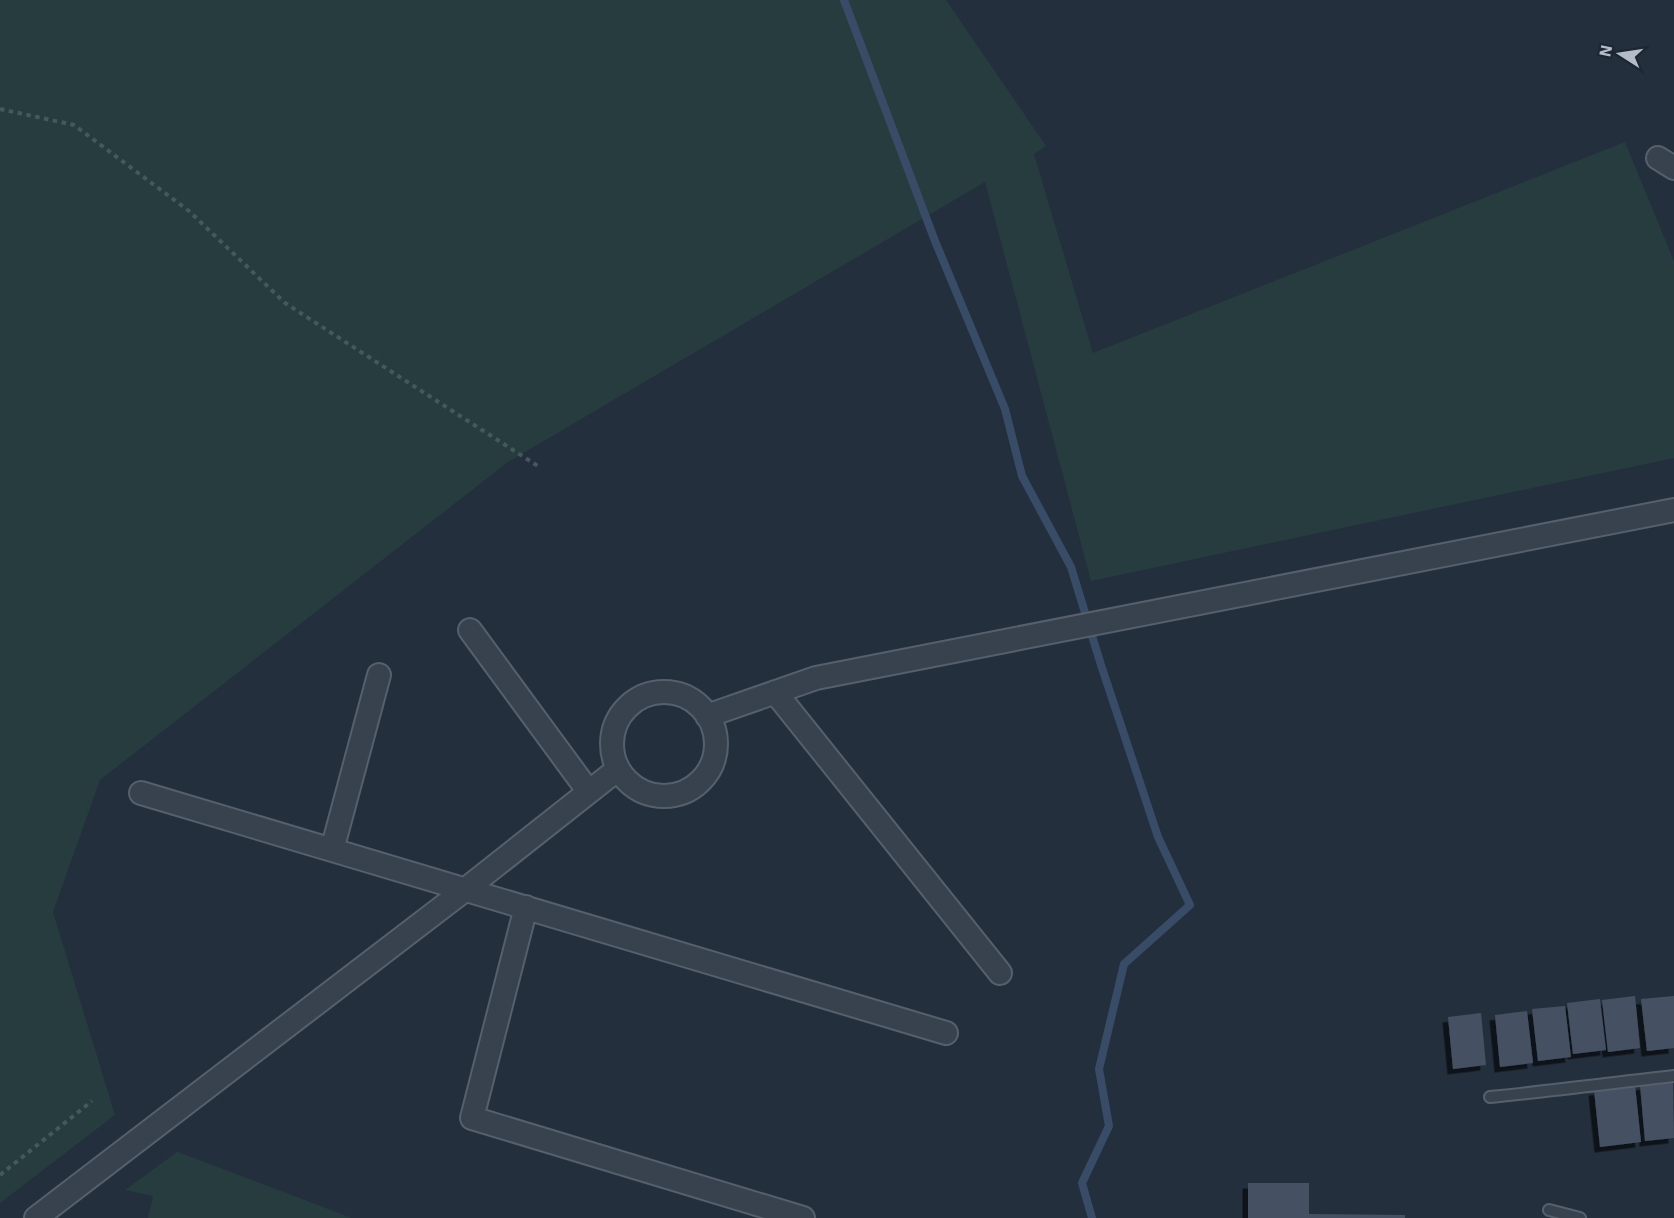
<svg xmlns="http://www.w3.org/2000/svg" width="1674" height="1218" viewBox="0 0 1674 1218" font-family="'IBM Plex Sans',sans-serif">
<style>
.green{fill:#263c3f}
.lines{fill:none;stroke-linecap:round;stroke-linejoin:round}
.stream{stroke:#394c67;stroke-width:8}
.building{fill:#455162;filter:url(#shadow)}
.lane-casing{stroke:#565f6c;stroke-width:14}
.street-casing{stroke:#565f6c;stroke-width:26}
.path{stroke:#44595c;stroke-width:4;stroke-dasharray:4.5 4.5;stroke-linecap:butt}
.lane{stroke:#38414e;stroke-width:10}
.street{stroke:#38414e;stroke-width:22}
</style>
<defs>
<filter id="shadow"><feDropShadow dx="-5.5" dy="5.5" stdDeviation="0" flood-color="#0009"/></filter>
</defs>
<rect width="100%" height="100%" fill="#242f3e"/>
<path class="green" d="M0,0H946L1046,146L1034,154L1093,353L1625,142L1674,261V458L1091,581L985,182L508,462L100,780L53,912L115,1115L0,1203Z
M177,1152H178L352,1218H148L153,1196L125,1190Z"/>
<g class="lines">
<path class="stream" d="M844,0L935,241L1005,409L1022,476L1071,567L1101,665L1158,837L1190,905L1124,964L1099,1069L1109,1126L1082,1183L1092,1218"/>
</g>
<path class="building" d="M1635,996L1640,1048L1608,1052L1602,1000Z
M1674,996V1048L1647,1051L1641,999Z
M1600,999L1606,1050L1573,1054L1567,1003Z
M1565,1006L1571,1057L1538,1061L1532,1009Z
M1527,1011L1533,1063L1500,1067L1495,1015Z
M1481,1013L1486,1065L1453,1069L1448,1017Z
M1673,1081L1674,1138L1645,1141L1640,1085Z
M1635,1085L1641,1142L1600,1147L1594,1090Z
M1248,1183H1309V1214L1405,1215V1218H1248Z"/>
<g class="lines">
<defs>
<path id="lane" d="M1490,1097C1551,1091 1612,1083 1674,1076
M1549,1210L1580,1218"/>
<path id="street" d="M1658,158L1674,168
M470,630L589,792
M775,692L1000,973
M612 744a52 52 0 1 1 104 0a52 52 0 1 1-104 0Z
M707,716L816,678L1674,510
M141,793L946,1033
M332,850L379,675
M526,907L472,1118L803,1218
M36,1218L466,889L618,769"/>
</defs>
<use href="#lane" class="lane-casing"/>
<use href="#street" class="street-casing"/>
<path class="path" d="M0,109L74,125L189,211L285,303L541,468
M0,1175L92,1101"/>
<use href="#lane" class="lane"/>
<use href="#street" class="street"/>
</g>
<g transform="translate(1620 54) rotate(282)" stroke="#1d2633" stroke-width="4.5" paint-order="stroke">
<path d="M0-4.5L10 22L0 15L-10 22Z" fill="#b4bcc9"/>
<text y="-9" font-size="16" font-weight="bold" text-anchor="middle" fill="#b4bcc9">N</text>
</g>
</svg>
